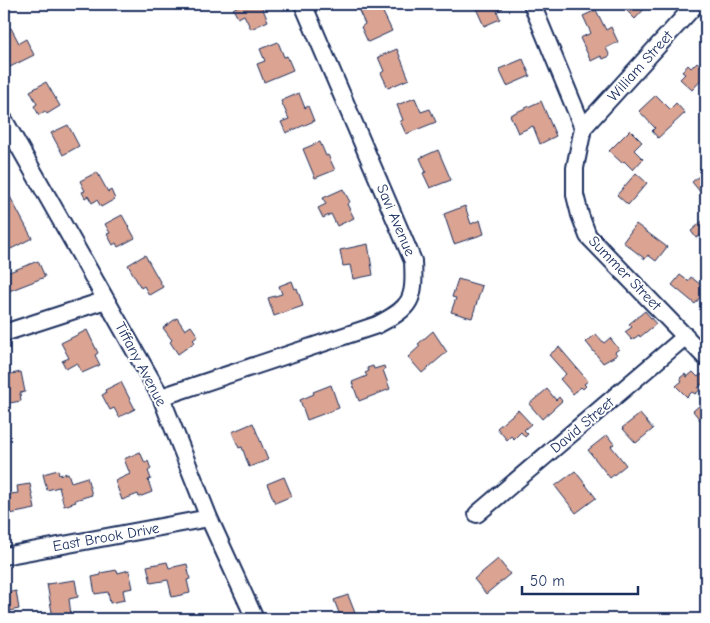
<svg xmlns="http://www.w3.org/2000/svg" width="710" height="623" viewBox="0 0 710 623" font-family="'Comic Neue',sans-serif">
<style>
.building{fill:#daa392;stroke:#1b2f5e}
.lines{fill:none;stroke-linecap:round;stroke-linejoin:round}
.street-casing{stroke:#1b2f5e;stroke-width:20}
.street{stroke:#fff;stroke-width:16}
.labels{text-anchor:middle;stroke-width:4;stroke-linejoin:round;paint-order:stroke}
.street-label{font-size:15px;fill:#1b2f5e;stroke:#fff}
</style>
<rect width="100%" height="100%" fill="#fff"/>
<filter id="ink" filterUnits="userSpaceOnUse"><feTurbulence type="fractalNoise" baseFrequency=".02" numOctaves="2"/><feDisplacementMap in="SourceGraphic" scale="10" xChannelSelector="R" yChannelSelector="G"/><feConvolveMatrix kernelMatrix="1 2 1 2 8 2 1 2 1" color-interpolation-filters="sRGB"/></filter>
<g filter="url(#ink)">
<path class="building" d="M239,4H264L265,6L262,7L268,21L251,29L244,15L238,18L233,9L240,5Z
M375,4H379L392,31L368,42L361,27L365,24L359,11Z
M474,4H501L503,8L497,11L500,19L484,26Z
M624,4H649L635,19L622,6Z
M596,10L606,30L611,27L618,42L606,48L610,56L603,59L601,56L591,61L580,38L591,33L583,16Z
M11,28L19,43L26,39L34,55L10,67L4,56V32Z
M278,42L284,57L287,56L293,70L264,82L257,64L265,61L260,49Z
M397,49L409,79L388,88L381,73L384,71L378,57Z
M523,59L530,76L507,86L499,69Z
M697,62L706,70V75L692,90L680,79L685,74L682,72L688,65L691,68Z
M46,82L60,106L47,114L45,111L39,115L34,106L37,104L30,91Z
M299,93L305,108L308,106L314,121L286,133L281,122L289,119L281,101Z
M656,95L670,109L676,103L685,113L658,138L652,131L655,128L639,111Z
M415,98L421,112L430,109L436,122L406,134L400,121L403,120L397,105Z
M541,101L556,136L540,144L533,126L518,133L510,115Z
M68,125L79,146L63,155L51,133Z
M630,130L642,142L634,150L643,159L633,170L624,161L622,163L609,151Z
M320,142L326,156L328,155L335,170L315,178L303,149Z
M438,150L451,180L430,188L423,173L426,172L420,158Z
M706,170V199L692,182Z
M97,172L108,192L111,190L115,199L101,207L97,200L92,203L88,196L85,198L82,192L85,191L80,181Z
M636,173L647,183L628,205L617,195Z
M343,189L350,202L347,204L354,218L337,226L331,214L323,218L318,208L326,204L323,198Z
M7,191L32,238L11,249L4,236V192Z
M465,206L471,224L480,220L484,234L454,244L444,214Z
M122,215L135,238L118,247L116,243L113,245L107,234L110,233L105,224Z
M706,218V238L704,239L701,235L696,238L691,231Z
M636,224L667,247L656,261L648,255L645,259L623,242Z
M368,244L373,275L353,279L350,265L343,266L340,250Z
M145,255L163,287L149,295L144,286L141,288L128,265Z
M38,261L45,277L4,293V274Z
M680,275L688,281L691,277L706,289L695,304L672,285Z
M458,279L482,286L472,318L451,312L456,298L452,297Z
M292,281L295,289L297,288L303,306L274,316L268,298L282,294L279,286Z
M645,311L656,324L640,337L639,335L632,340L625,332L632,327L629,324Z
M177,318L185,330L191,326L198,336L193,340L195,342L178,354L170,342L172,340L163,328Z
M87,330L98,353L95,355L100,365L82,373L77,363L66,369L62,361L69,358L61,343Z
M433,331L447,352L422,373L408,357L420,346L418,344Z
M596,334L604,343L610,338L619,349L615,352L617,355L603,363L586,342Z
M559,347L588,381L584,384L586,386L583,389L581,387L573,394L560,379L566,374L549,355Z
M373,366L374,369L384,366L385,369L383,370L390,389L359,401L352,382L367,376L365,373L369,371L367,368Z
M4,372H5L6,375L21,372L25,392L20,393L21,401L4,404Z
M693,372L698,377L701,374L706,380L698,388L700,390L695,394L692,392L687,397L676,386L682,381L680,378L685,374L687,377Z
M121,382L135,409L119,417L114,408L110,410L102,395L106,393L105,390Z
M331,385L339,408L307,420L300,400L314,394L313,392Z
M547,389L556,400L559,397L562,401L542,419L529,404Z
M706,400V425L705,426L693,411Z
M518,410L531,424L524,430L528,434L525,437L521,432L514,439L511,436L507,440L497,428Z
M640,414L653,429L636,443L622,428Z
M253,423L268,460L249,467L242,447L239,448L232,432Z
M607,435L614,444L611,446L626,465L610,478L588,450Z
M140,452L145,463L148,461L151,469L148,471L151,479L148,480L152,492L139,497L138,494L122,500L115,481L130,474L124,459Z
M58,470L59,475L68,473L71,482L87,477L92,495L75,500L76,502L64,506L59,487L47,490L43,474Z
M575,471L596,498L576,513L555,486Z
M284,477L292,496L275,503L267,484Z
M30,484L35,509L5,515L4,495L18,493L17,486Z
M498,559L510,574L486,594L474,579Z
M167,562L169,568L187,564L190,579L187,580L190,593L172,597L168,580L151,583L147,566Z
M117,570L118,573L129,570L133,588L123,590L125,600L110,603L108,592L95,594L92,577L101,575L100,573Z
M75,580L78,597L69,599L71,615L53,618L47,584Z
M4,590H5L6,593L16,591L19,609L4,612Z
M348,595L355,613L341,618L334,600Z"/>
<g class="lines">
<defs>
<path id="street" d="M532,4L583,128L575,168V195L580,215L588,236L706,358
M4,120L161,397L209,518L255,619
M583,128L696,4
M4,333L106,300
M161,397L377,325C412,307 415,300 413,261L303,4
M477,514L686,336
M4,556L209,518"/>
</defs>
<use href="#street" class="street-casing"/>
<use href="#street" class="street"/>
</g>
</g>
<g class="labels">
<g class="street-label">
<text transform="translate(640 66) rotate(-48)" y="5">William Street</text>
<text transform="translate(396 220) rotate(67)" y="5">Savi Avenue</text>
<text transform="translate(625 273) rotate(46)" y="5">Summer Street</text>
<text transform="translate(141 364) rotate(62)" y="5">Tiffany Avenue</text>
<text transform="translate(582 425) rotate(-40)" y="5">David Street</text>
<text transform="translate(106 537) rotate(-10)" y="5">East Brook Drive</text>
</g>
</g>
<rect width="710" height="623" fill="none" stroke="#fff" stroke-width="20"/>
<rect x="10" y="10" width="690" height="603" fill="none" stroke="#1b2f5e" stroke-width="2" filter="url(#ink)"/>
<path d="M522 586v8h116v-8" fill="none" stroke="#1b2f5e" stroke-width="2.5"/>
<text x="530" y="586" font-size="15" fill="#1b2f5e" stroke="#ffffff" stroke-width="4" paint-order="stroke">50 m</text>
</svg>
